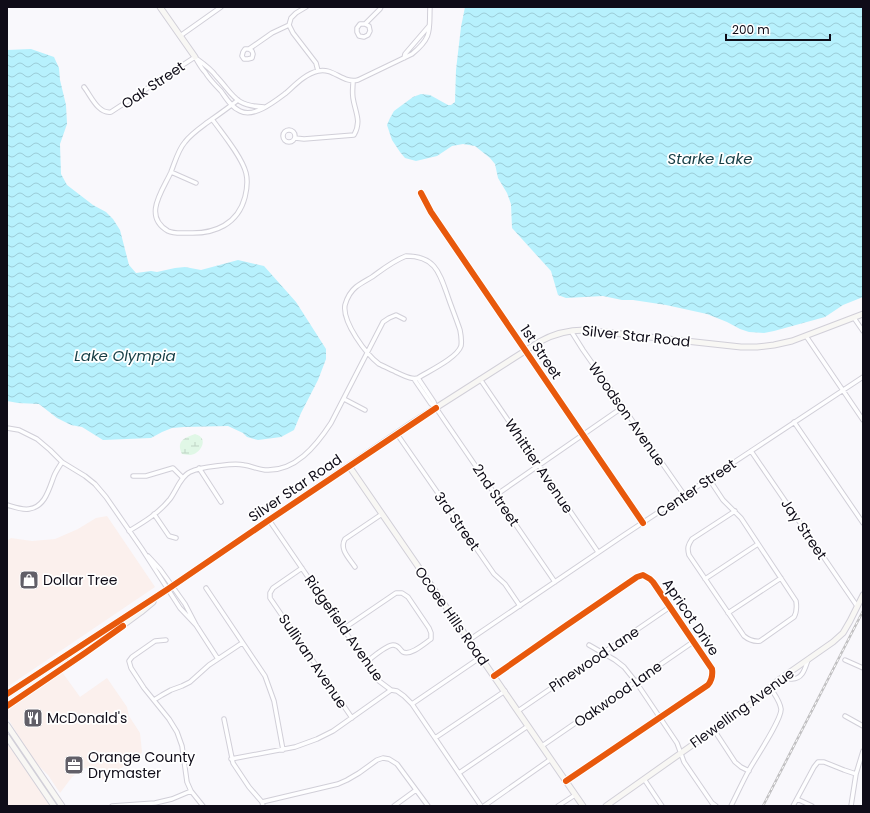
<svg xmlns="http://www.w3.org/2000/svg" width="870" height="813" viewBox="0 0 870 813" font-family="Poppins,sans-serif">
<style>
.commercial{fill:#fbf0ed}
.wetland{fill:url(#wetland-marsh)}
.water{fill:url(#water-waves)}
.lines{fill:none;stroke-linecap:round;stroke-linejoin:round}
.street-casing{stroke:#d1cfd8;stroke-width:5.5}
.secondary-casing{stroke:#d1cfd8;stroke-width:7}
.street{stroke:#fefeff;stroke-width:3.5}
.secondary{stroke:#f8f7f4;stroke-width:5}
.rail-casing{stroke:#c1c0c2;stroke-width:2.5}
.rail{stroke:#fff;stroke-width:1;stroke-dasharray:3;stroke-linecap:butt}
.cycleway-casing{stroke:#fff;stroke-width:8}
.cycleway{stroke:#e8590c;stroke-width:6}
.labels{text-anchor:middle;stroke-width:3.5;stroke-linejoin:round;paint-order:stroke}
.street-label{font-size:14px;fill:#0f0c18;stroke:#fff}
.poi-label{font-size:14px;fill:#0f0c18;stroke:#fff;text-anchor:start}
.water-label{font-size:15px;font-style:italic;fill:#153d44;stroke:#fff}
</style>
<defs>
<pattern id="wetland-marsh" width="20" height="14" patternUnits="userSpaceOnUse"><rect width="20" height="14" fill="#e0f7e6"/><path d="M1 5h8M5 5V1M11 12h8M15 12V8" fill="none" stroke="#bfd3c5"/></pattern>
<pattern id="water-waves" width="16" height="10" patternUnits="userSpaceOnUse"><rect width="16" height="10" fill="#b7f1fd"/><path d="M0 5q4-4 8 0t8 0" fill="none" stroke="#9ccdd8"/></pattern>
</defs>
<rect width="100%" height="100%" fill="#f9f8fc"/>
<path class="commercial" d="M107,516L155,587L7,687V541L11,538L32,541L55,539L78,529L96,518Z
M62,672L80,697L107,678L127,707L129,716L140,733L142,752L139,757L102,780H100L91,769L84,768L72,777L60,793L48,775L39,766L30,755L7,717V712L9,709Z
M7,741L51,806H7Z"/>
<path class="wetland" d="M195,434C211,438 199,456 189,455C186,455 184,454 182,454C176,441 184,438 195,434Z"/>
<path class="water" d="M465,7H863V297L843,305L825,317L774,331L764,333L749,332L740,329L727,322L707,314L666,305L633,300H622L603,296L566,298L558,295L551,271L512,228L511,204L507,193L498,178L495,164L490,158L475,146L463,144L452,146L437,156L416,161L405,158L400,152L392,140L387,125L390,118L394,111L413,97L421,94L430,95L448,105H451L455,102L456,70L461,27Z
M31,49L54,57L59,68L60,80L66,105L67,124L60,144L61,174L67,185L93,205L106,212L113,219L120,230L129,265L136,273L151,271L157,272L175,268L185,267L201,270L238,260L264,266L296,302L326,349V359L318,380L301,413L294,430L281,437L258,440L247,437L243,433L228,426L184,427L172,428L162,432L151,438L103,440L82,427L71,425L57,418L39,404L18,403L7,401V50Z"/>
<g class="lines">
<defs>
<path id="street" d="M306,7L296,13L291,18L289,25L293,33L316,63L318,71
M365,24L369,26L370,31L368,35L364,37L359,36L357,32V28L360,24H365L380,9L381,7
M180,36L221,7
M249,49L252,51L253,54L252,58L248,59H244L242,56L243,52L245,49H249L272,33L289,25
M195,57C198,62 201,68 205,72C209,79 215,85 221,91C226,98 231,107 240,111C254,118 274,102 286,93C295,85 305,74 318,71C333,67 343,84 358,80L412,54C433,37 429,30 430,7
M404,58L405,54L429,26
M197,59C204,64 211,69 216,76C234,95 234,106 264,107
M84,87C91,96 98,114 111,112L195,57
M212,119C222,133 242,157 246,173C248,181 247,189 245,197C238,224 215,234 189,233C182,233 174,234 168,231C142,216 163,190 171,172C175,162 178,150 185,142C191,134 200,128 208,122C218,115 228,108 238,100
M283 136a6 6 0 1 1 12 0a6 6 0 1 1-12 0Z
M295,138L304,139L354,135C362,121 355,112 353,98C352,92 353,87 353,82
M171,172L196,183
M421,193L431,212L643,523
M406,256C434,256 439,271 447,294C451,306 456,318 460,330C461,335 462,340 461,346C457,358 429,371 418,378C411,380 405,376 398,373C392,370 385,367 379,364C366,354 342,322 345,305C347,298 351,291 356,287C361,283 367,280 372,277C383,269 393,261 406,256Z
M854,318L863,331
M571,331L583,350L685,496
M806,336L863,420
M418,378L434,402L436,408L555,582
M414,379L431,404L436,407
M480,379L598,552
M344,399L365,410
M794,422L863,523
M7,428L19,430L37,439L50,450L62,462L85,476L95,484L106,497L142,549L180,608L196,625
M397,434L494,574L505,584L520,606
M751,451L857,606
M199,468L221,502
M133,476H146L173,468L183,478
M709,479L723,500L741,518L796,601C797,608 797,612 794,617L760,641C753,642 749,640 744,636L689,555C687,548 688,545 692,539L735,511
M496,495L623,407
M7,505C14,507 21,510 29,509C45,507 49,489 54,476C56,471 59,467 62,462
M154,514L169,536L176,538
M269,520L379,681L391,690L397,691L404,696L412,704L481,806
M129,531C144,522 159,513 170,499C176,491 181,476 190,472C198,468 207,467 216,466C225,465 235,463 244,465C251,466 257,469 265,470C295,472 316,446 331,423L383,322L389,318L396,315L404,319
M148,556L160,569L185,604L196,625L218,659
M355,567C349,558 339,549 345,539L382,514
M302,568L273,588L270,593V598L352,718
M705,579L758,544
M206,588L265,676L274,701L283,750
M728,613L781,578
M343,629L396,593H402L408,597L429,628L431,633V639C425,643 411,656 403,652C400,650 399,645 393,645C386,645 372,658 366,662
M166,640L155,641L132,657L129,661L131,668L144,688L169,719L177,732L182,746L187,782L191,791L203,806
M469,640L624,535L863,377
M589,645L615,660L624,667L636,682L677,743L684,762L712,803L716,806
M845,660L863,668
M494,676L564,627L637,577L643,575L650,579L653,582L712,669C713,676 712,680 708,685L566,781
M783,679C786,678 789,679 792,679C803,679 805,668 808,660
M154,700L162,695L171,690L182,686L190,682L209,665L242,643
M412,704L481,657
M518,711L670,607
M845,716L863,726
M224,719L233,763L249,787L262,802L263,806
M714,730L735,762L741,767L749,771
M435,738L505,691
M542,746L693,642
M231,759L295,747L317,739L333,731L391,690
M459,773L528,726
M644,779L662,806
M797,799L812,806
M262,802L338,784L347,780L359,773L377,760L383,758L389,759L397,764L428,806
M112,806L155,803L172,799L191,791
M394,806L416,790
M484,806L551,759
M558,806L575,795
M731,806C737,794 743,781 749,770C755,759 782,719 781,709C780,701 774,694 770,687
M793,806L814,767L818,762H824L844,770L856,774
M851,806L856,774L863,751"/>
<path id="secondary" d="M160,7L195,57
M349,466L583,806
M86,651L89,645L113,629
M70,659C76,655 79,653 80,646
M7,694L168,589L269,520L412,423L539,342C553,334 568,330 585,330L741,347H757L774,345L792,341L863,314
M7,706L85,653L141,612L153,602
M7,725L62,806
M7,737L54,806
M606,806L756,700L780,679L833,642L843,633L850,621L863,595"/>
</defs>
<use href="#street" class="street-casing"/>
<use href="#secondary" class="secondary-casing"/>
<use href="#street" class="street"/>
<use href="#secondary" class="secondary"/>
<defs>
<path id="rail" d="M763,806L863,611"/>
</defs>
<use href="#rail" class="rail-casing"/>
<use href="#rail" class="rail"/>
<defs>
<path id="cycleway" d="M421,193L431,212L643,523
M494,676L564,627L637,577L643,575L650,579L653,582L712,669C713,676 712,680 708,685L566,781
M7,694L168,589L269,520L436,408
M7,706L85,653L123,626"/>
</defs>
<use href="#cycleway" class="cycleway-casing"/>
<use href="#cycleway" class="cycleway"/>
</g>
<defs>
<symbol id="shop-square" viewBox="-11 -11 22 22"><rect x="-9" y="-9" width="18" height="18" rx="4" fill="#615f68" stroke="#fff"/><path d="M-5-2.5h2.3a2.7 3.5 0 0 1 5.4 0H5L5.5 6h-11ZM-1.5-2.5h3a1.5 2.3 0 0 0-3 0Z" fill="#fff"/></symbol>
<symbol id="restaurant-square" viewBox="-11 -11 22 22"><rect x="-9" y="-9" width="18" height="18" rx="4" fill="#615f68" stroke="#fff"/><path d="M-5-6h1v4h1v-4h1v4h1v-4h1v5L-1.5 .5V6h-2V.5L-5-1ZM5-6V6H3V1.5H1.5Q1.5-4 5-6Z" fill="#fff"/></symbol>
<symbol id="office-square" viewBox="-11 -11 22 22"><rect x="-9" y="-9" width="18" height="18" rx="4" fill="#615f68" stroke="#fff"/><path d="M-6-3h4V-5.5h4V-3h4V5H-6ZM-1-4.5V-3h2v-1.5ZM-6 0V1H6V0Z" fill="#fff"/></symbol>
</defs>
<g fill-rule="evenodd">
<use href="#shop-square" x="18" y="569" width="22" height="22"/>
<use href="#restaurant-square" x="22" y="707" width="22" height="22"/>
<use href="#office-square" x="63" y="754" width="22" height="22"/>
</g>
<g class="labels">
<g class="street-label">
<text transform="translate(153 85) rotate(-34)" y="5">Oak Street</text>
<text transform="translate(636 336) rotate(6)" y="5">Silver Star Road</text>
<text transform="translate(541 352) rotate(56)" y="5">1st Street</text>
<text transform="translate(627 414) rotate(55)" y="5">Woodson Avenue</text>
<text transform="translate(539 466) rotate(56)" y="5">Whittier Avenue</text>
<text transform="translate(295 488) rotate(-34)" y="5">Silver Star Road</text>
<text transform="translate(696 488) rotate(-34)" y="5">Center Street</text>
<text transform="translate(496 495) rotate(56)" y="5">2nd Street</text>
<text transform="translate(457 521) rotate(55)" y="5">3rd Street</text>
<text transform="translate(804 529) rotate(56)" y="5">Jay Street</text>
<text transform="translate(452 616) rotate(55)" y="5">Ocoee Hills Road</text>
<text transform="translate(691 617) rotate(56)" y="5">Apricot Drive</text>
<text transform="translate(344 628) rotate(55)" y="5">Ridgefield Avenue</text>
<text transform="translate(594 659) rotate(-34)" y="5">Pinewood Lane</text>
<text transform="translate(313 661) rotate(56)" y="5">Sullivan Avenue</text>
<text transform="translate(618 694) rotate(-35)" y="5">Oakwood Lane</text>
<text transform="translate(742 708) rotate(-36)" y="5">Flewelling Avenue</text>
</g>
<g class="poi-label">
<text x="43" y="585">Dollar Tree</text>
<text x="47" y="723">McDonald's</text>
<text x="88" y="762">Orange County<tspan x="88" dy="16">Drymaster</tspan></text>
</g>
<g class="water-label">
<text x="710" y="164">Starke Lake</text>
<text x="125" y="361">Lake Olympia</text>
</g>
</g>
<rect width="870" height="813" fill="none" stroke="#0f0c18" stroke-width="16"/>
<path d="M726 34v6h104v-6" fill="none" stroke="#0f0c18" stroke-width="2"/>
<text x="732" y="34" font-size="12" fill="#0f0c18" stroke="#ffffff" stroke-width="3" paint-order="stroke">200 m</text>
</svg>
